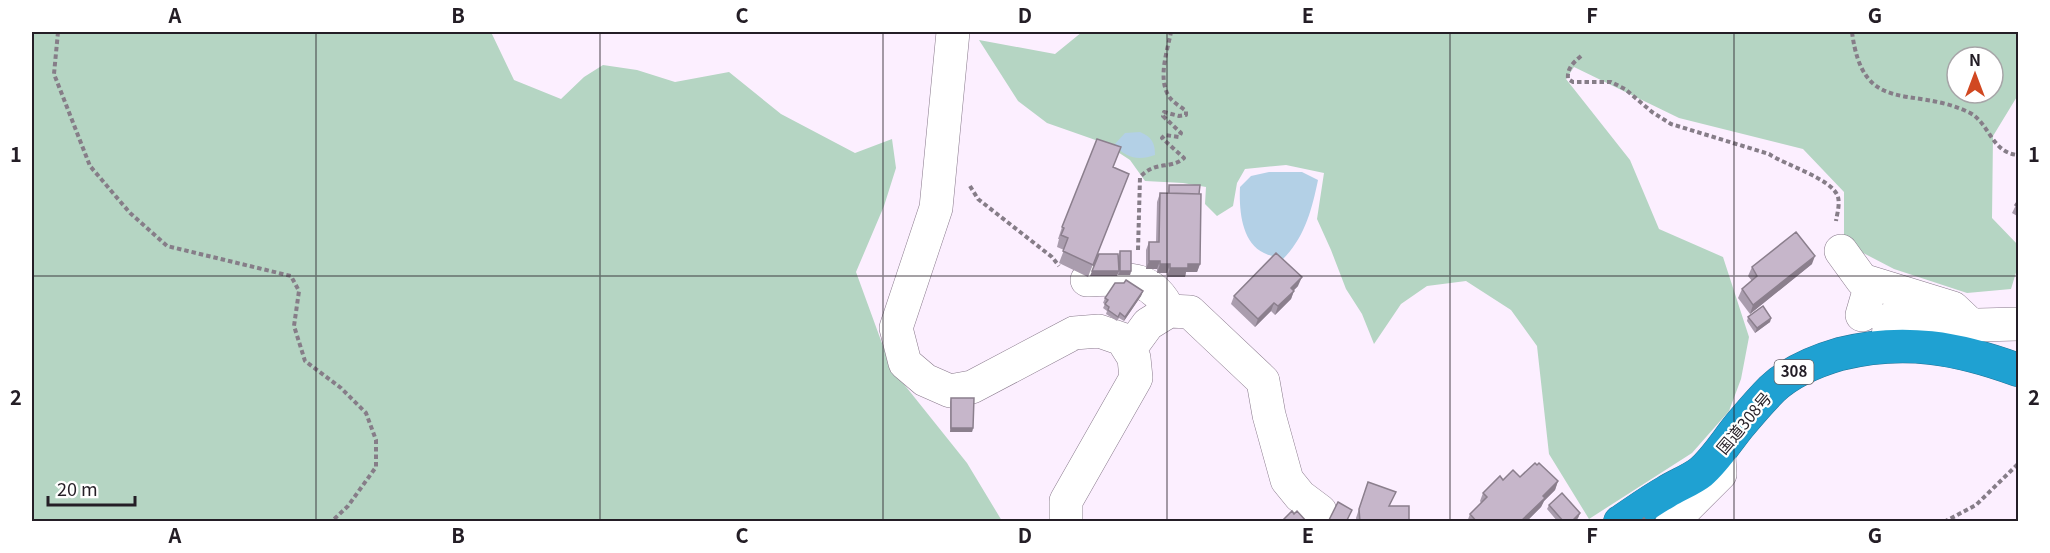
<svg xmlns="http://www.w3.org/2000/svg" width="2050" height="553" viewBox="0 0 2050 553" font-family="Georgia,'Noto Sans JP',serif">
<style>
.green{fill:#b5d5c3;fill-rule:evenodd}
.water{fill:#b3d0e6}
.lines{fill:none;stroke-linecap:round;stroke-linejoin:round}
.minor-casing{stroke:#897a8c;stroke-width:34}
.highway-casing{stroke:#217396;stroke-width:34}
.path{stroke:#867d88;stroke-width:4;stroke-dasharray:4.5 3;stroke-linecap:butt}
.minor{stroke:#fff;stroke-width:33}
.highway{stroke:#1fa1d2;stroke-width:33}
.wall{fill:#aa9dae}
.shaded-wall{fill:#8b7f8d}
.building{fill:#c6b6ca;stroke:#8b7f8d;stroke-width:1.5}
.grid{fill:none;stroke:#241e26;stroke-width:1.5;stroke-opacity:0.55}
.labels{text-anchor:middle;stroke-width:4.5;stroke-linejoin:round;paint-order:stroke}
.shield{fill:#fff;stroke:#666267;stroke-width:1.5}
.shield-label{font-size:15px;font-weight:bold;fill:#241e26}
.street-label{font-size:16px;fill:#241e26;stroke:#fff}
.neatline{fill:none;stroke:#241e26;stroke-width:2}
.grid-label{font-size:20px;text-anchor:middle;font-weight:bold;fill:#241e26}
</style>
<rect width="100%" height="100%" fill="#fcefff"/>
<path class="green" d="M32,32H491L514,80L561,99L584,77L603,65L637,70L675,82L729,72L781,114L855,153L892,139L896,168L884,206L856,272L891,368L967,463L1002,521H32Z
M1082,32H2018V95L1993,136L1992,218L2018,245V266L2011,289L1967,293L1894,269L1844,243V192L1803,149L1679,118L1574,67L1566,79L1630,160L1659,229L1723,257L1749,337L1741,379L1729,411L1692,453L1589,519L1549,454L1537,346L1511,310L1466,281L1427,286L1401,304L1374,344L1362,314L1346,289L1331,250L1317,219L1324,173L1286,165L1245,169L1237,183L1233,206L1217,216L1205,204L1206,187L1183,183L1145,181L1130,160L1104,143L1047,123L1018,101L979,40L1055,54ZM1957,57H1993V93H1957Z"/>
<path class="water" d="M1140,132C1152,137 1155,143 1155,155C1138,161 1127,158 1114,145L1125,133Z
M1269,172H1302L1318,180C1312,209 1305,237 1283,259C1277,257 1270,256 1264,253C1241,242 1239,209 1240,187L1251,176Z"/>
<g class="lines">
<defs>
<path id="minor" d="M953,32L936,208L896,328L905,363L925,380L950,391L972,387L1074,333L1099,331L1122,339L1134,358L1136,378L1066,501V522
M1841,251L1862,280L1953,308L1971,325
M1087,280C1123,279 1152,273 1169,311
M1862,315L1871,284
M1887,346L1890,319L1938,326L2018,324
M1129,350L1148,324L1169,311L1190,312L1263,381L1269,415L1287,480L1300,496L1320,511L1315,522
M1672,522L1720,474L1719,456"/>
<path id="highway" d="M1620,522C1635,512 1650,501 1666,492C1677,485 1691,480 1701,472C1716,459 1726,442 1739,426C1749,414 1761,400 1772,389C1791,371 1816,361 1840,354C1904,338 1958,348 2018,370"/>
</defs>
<use href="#minor" class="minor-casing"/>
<use href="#highway" class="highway-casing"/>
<path class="path" d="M58,32L54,74L90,166L130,213L167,246L291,276L299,291L294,326L305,361L341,388L366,413L376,440V467L348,506L331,522
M1852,32C1863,117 1911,85 1968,112C1989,121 1991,153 2018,155
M1581,56C1573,63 1567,68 1568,79L1573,82H1611L1625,89L1652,112L1671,124L1769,154C1785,165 1833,179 1838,197C1840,205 1837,214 1836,221
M970,186L978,199L1052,257L1059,266
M1138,250L1140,177C1156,160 1170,170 1184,158L1162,138L1165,135L1179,137L1181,133L1163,116L1164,112L1179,116L1186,115V111C1181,107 1174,103 1170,98C1157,80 1167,52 1171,32
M1944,522L1976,505L2018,464"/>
<use href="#minor" class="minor"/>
<use href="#highway" class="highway"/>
</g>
<path class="wall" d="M1113,167L1129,174L1088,277L1059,263L1064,250L1057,247L1059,239H1058L1062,227Z
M1169,185L1200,264L1197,272H1186L1185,277H1167V273H1157V269H1146V250L1149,242H1156L1157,202L1160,193H1168Z
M2019,199V217L2012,213Z
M1120,251L1131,271L1130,275H1118V272L1117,276H1090L1119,255Z
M1812,264L1750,314L1738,298L1742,289L1752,281L1748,276L1752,267Z
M1298,286L1294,290L1291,299L1275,315L1271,311L1255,327L1231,304L1234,296Z
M1143,291L1141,296L1124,321L1119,318L1117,321L1106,314L1107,311L1103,308L1105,304L1103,303L1105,298Z
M1748,317L1771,318L1770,322L1755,333L1747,321Z
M951,398L973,428L972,432H950V402Z
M1520,477L1558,481L1555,490L1544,501L1541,507L1526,522H1467L1470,514L1481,503L1480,501L1483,493L1503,480Z
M1368,482L1390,506L1409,522H1357L1356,518Z
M1549,505L1580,513L1578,518L1574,522H1558L1547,509Z"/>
<path class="shaded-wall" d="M1815,256L1812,264L1750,314L1753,305Z
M1149,261H1160L1157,269H1146Z
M1160,264H1170L1167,273H1157Z
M1188,264H1200L1197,272H1186L1185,277H1167L1170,268Z
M1092,271H1119L1117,276H1090Z
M1120,271H1131L1130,275H1118Z
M1302,277L1298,286L1288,296L1291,288Z
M1143,291L1141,296L1124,321L1125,317Z
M1294,291L1291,299L1275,315L1278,306Z
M1274,303L1271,311L1255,327L1258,319Z
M1771,318L1770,322L1755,333L1757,328Z
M951,428H973L972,432H950Z
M1558,481L1555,490L1544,501L1541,507L1526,522H1520L1543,496Z
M1580,513L1578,518L1574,522H1571Z"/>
<path class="building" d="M1097,139L1121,147L1113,167L1129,174L1093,265L1063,251L1068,238L1061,235L1064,228L1062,227Z
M1169,185H1200L1199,194L1169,193Z
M1160,193L1201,194L1200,264H1188V268H1170V264H1160V261H1149V242H1159Z
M2019,199V207L2015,205Z
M1796,232L1815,256L1753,305L1742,289L1757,276L1752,267Z
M1120,251H1131V271H1120Z
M1276,253L1302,277L1291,288L1294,291L1278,306L1274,303L1258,319L1234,296Z
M1099,254H1118L1119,271H1092Z
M1126,280L1143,291L1125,317L1120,313L1118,317L1108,310L1109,307L1105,304L1108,300L1105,298L1115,283H1124Z
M1763,306L1771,318L1757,328L1748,317Z
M951,398H974L973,428H951Z
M1535,463L1537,465L1539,463L1558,481L1543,496L1545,498L1520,522H1477L1470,514L1487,497L1483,493L1500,476L1503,480L1513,470L1520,477Z
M1368,482L1396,492L1389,506H1409V522H1360L1359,509Z
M1562,493L1580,513L1571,522H1564L1549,505Z
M1338,502L1352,510L1346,522H1328Z
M1292,511L1294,514L1297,511L1307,522H1281Z
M1644,518L1647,522H1640Z"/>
<path class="grid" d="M316,32V522M600,32V522M883,32V522M1167,32V522M1450,32V522M1734,32V522M32,276H2018"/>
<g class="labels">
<rect class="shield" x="1774.5" y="360" width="39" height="24" rx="4.5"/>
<g class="shield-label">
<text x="1794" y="377">308</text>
</g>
<g class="street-label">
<text transform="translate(1744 423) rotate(-50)" y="6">国道308号</text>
</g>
</g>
<rect width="2050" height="553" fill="none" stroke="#ffffff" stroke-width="66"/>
<g transform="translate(1975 75)"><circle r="28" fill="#ffffff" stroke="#a7a5a8" stroke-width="1.5"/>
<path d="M0-4.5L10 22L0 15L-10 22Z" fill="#d14821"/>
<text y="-9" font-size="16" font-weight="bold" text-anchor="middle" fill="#241e26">N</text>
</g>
<path d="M48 496v9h87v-9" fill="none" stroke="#241e26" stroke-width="3"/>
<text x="57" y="496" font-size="18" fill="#241e26" stroke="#ffffff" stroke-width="4.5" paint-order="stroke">20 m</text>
<rect x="33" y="33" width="1984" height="487" class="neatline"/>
<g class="grid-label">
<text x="175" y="23">A</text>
<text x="458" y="23">B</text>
<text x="742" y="23">C</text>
<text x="1025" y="23">D</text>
<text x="1308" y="23">E</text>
<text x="1592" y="23">F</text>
<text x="1875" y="23">G</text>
<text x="16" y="162">1</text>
<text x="2034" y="162">1</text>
<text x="16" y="405">2</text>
<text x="2034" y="405">2</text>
<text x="175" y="543">A</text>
<text x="458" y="543">B</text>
<text x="742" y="543">C</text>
<text x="1025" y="543">D</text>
<text x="1308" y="543">E</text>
<text x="1592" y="543">F</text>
<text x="1875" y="543">G</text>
</g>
</svg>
